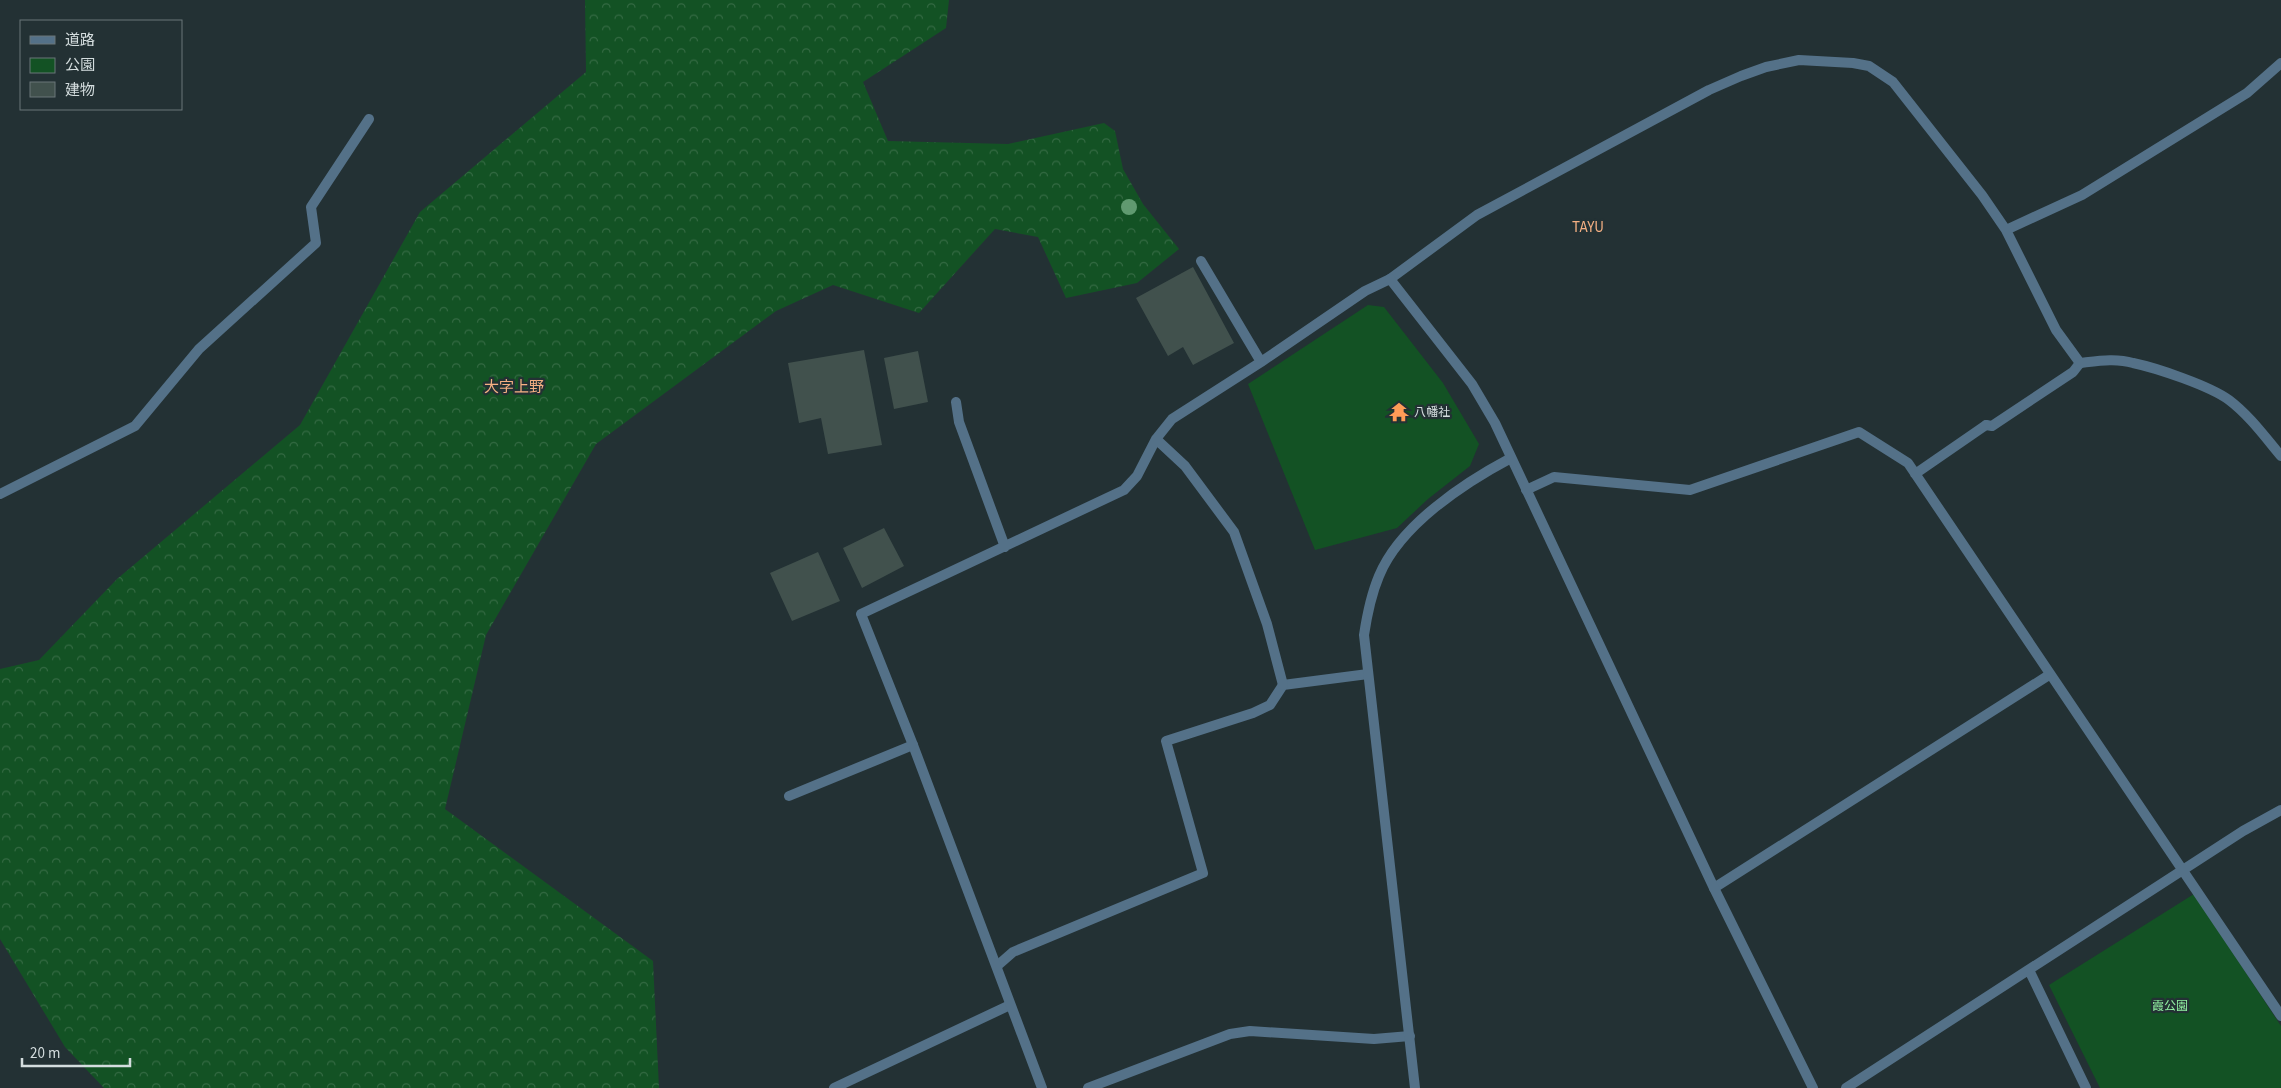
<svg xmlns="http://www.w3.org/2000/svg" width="2281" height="1088" viewBox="0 0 2281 1088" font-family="'Source Sans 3','Noto Sans JP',sans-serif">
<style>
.forest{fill:url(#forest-crowns)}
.park{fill:#135224}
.building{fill:#41514d}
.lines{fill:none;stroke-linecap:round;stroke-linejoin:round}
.service{stroke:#547188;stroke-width:10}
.minor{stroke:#547188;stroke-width:10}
.tertiary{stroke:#547188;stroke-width:10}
.tree{fill:#609a70}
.labels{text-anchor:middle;stroke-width:4.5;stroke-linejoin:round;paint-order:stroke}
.poi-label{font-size:12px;fill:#d4ddde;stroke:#233134;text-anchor:start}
.park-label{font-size:12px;fill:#92f0a2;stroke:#233134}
.quarter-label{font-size:15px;fill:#f4b083;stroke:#233134}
</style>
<defs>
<pattern id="forest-crowns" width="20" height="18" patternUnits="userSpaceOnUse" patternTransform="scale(1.25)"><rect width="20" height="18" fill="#135224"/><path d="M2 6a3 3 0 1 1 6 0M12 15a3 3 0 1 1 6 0" fill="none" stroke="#346a43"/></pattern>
</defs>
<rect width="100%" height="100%" fill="#233134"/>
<path class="forest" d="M585,0H949L946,28L863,82L888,141L1008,144L1104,123L1115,131L1123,169L1143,204L1179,249L1137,283L1066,298L1038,237L995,229L919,313L833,285L776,311L596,444L486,635L445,809L653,961L659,1088H104L65,1047L0,939V669L39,660L117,579L300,425L420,212L586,72Z"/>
<path class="park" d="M1368,305L1384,307L1443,383L1479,444L1470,466L1428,499L1397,528L1315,550L1248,384Z
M2194,894L2281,1026V1088H2100L2049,985Z"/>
<path class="building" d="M1193,267L1234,343L1193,365L1183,347L1168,356L1136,298Z
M864,350L882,445L828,454L821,418L799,423L788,363Z
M918,351L928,402L894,409L884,358Z
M884,528L904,566L862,588L843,548Z
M818,552L840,601L792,621L770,573Z"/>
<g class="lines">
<path class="service" d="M1986,425L1992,426L2073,372L2080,363
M789,796L913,745
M997,966L1013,952L1203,873L1166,741L1253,713L1270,705L1283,685L1368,674
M834,1088L1010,1005
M1088,1088L1230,1034L1250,1031L1374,1039L1410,1036"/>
<path class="minor" d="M2006,230L2056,330L2080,363C2098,361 2116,358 2133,363C2157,368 2210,386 2229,400C2249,415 2265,437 2281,456
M1201,261L1261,362
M956,402L959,422L1005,547
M1156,439L1185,466L1234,532L1267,624L1283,685
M1915,474L1986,425
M1526,490L1554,477L1690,490L1859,432L1908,463L2281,1016
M0,494L135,426L199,349L316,243L311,207L369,119
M1714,888L2049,675
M2029,970L2086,1088
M1042,1088L913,745L861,614L1124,490L1137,476L1156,439L1172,419L1261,362L1365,291L1390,279L1477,215L1709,90L1741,76L1766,67L1799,60L1853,63L1869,66L1893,82L1982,195L2006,230L2082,195L2247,93L2281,63
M1415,1088L1364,635C1367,615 1371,595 1379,576C1400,525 1464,483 1511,458
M1846,1088L2243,831L2281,810"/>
<path class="tertiary" d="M1390,279L1472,384L1495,423L1714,888L1813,1088"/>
</g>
<circle class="tree" cx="1129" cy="207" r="8"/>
<defs>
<symbol id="temple-bare" viewBox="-9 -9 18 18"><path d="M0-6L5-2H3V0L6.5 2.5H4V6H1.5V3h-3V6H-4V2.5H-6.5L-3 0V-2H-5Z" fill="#fe9c57" stroke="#233134" stroke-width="2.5" paint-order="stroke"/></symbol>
</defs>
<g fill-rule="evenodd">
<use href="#temple-bare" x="1385" y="398" width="28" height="28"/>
</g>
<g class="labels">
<g class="poi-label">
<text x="1414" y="416">八幡社</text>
</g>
<g class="park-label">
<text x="2170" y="1010">霞公園</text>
</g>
<g class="quarter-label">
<text x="1588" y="232">TAYU</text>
<text x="514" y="392">大字上野</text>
</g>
</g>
<rect x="20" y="20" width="162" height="90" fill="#233134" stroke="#6a7678"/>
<rect x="30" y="36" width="25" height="8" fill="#547188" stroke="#6a7678"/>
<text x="65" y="45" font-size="15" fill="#d4ddde">道路</text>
<rect x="30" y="58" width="25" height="15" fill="#135224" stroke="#6a7678"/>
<text x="65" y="70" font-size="15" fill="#d4ddde">公園</text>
<rect x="30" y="82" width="25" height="15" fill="#41514d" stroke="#6a7678"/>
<text x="65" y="95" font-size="15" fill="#d4ddde">建物</text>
<path d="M22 1058v8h108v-8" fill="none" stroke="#d4ddde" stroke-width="2.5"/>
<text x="30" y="1058" font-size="15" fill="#d4ddde" stroke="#233134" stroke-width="4" paint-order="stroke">20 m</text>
</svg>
